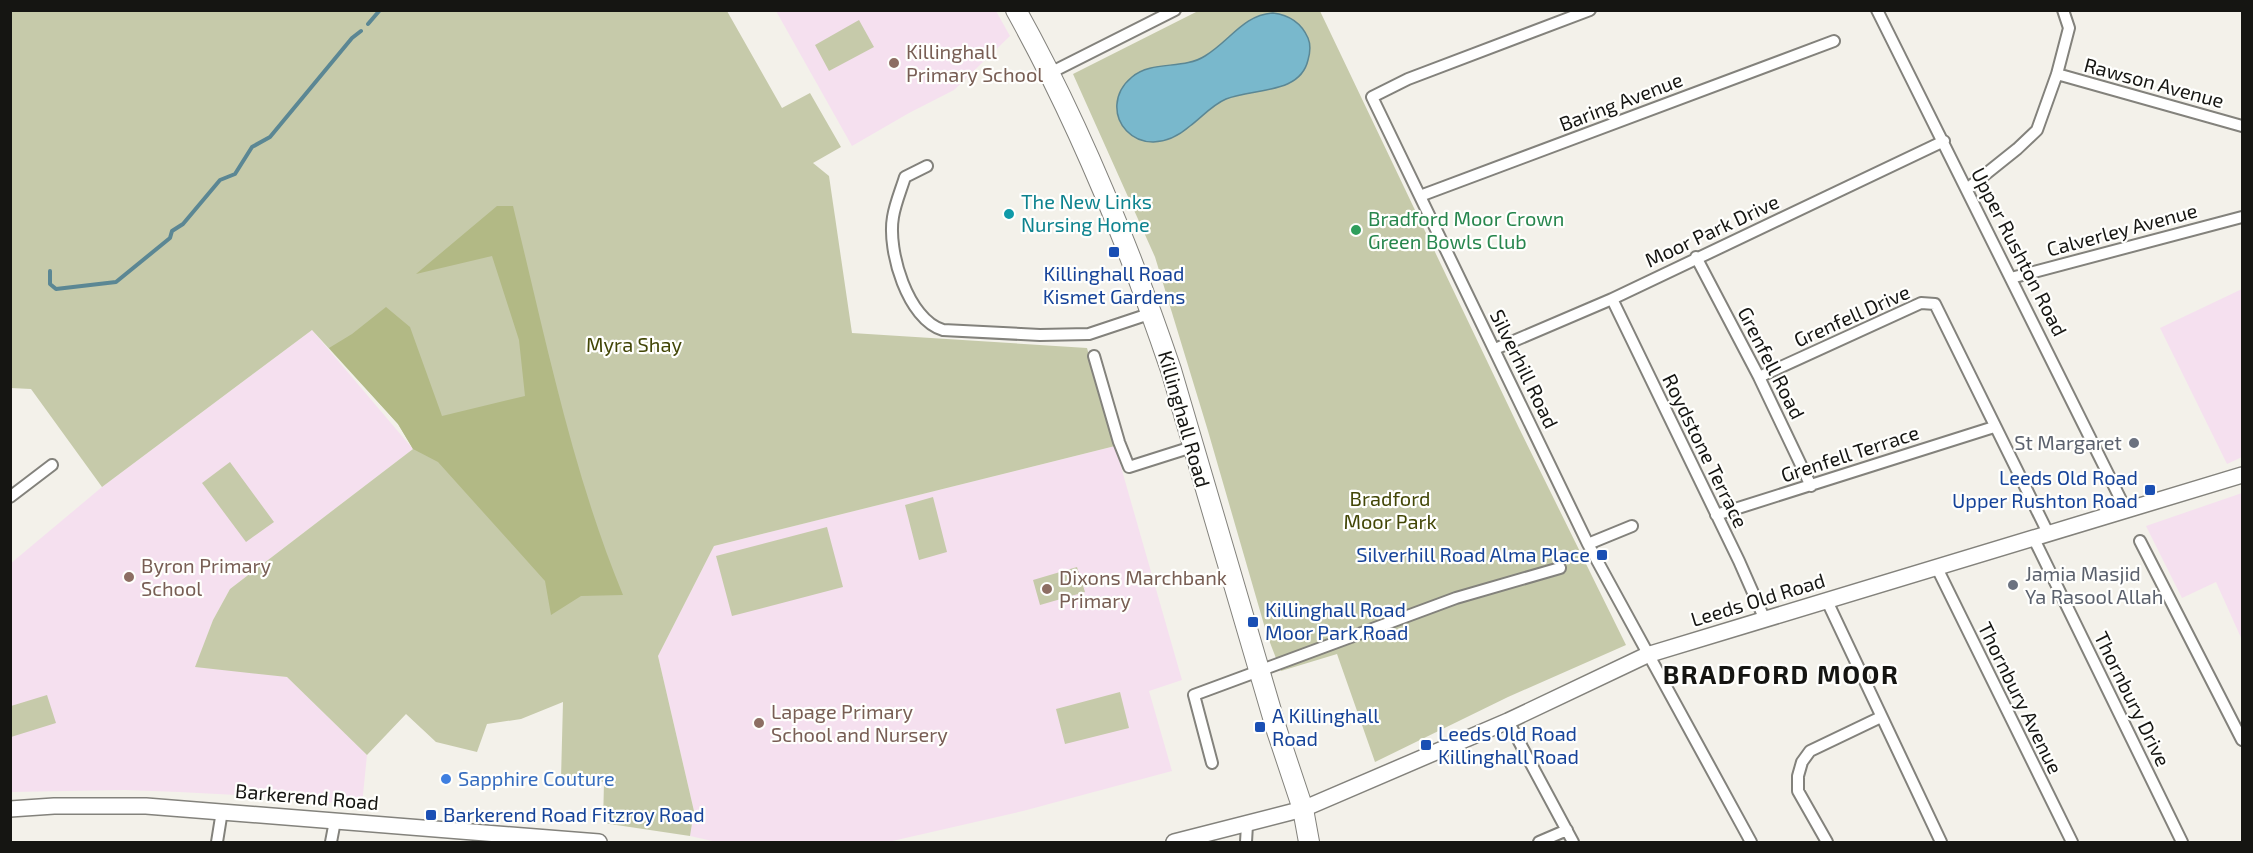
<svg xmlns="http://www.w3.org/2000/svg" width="2253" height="853" viewBox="0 0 2253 853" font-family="'Exo 2',sans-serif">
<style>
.commercial{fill:#f5e0ef}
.green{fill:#c6caaa}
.forest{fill:#b2b985}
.water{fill:#79b8cc;stroke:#5b8794;stroke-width:1.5}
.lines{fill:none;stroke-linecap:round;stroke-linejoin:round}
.stream{stroke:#5b8794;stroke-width:4}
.street-casing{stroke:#83827c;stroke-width:14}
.secondary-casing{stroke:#83827c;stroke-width:18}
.highway-casing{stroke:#83827c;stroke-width:22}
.street{stroke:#fff;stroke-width:10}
.secondary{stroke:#fff;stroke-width:15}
.highway{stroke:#fff;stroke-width:20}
.education-dot{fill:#8d6e63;stroke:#fffffd;stroke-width:2}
.culture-dot{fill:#0f9aa8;stroke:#fffffd;stroke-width:2}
.leisure-dot{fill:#2e9e5b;stroke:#fffffd;stroke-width:2}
.transit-dot{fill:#1a4fb4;stroke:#fffffd;stroke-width:2}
.worship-dot{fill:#6b7280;stroke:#fffffd;stroke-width:2}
.shop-dot{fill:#3f7fe0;stroke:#fffffd;stroke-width:2}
.labels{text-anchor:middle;stroke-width:4.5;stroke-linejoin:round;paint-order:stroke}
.education-label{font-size:20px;fill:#785e54;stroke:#fffffd;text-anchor:start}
.street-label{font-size:20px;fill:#151512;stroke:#fffffd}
.culture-label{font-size:20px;fill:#0d838f;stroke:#fffffd;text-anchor:start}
.leisure-label{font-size:20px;fill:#27864d;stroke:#fffffd;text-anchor:start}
.transit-label{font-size:20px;fill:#164399;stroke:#fffffd;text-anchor:start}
.park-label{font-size:20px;fill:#424606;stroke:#fffffd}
.worship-label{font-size:20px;fill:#5b616d;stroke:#fffffd;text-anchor:end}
.shop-label{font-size:20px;fill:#366cbe;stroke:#fffffd;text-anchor:start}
.district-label{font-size:26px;font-weight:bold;letter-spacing:1.5px;fill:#151512;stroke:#fffffd}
</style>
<rect width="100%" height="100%" fill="#f3f1ea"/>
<path class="commercial" d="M776,11H996L1010,36L954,90L909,113L852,146Z
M2242,289V457L2227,464L2160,328Z
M312,330L413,449L230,589L213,620L196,666L287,677L367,755L362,805L256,796L179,792L124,790L11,792L10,564L102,487Z
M1115,446L1182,680L1149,691L1172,771L1023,811L888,842H717L690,836L694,811L658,656L714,546Z
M2242,493V640L2216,582L2182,598L2146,526Z"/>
<path class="green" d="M11,11H727L782,108L810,93L841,147L813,163L829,176L852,333L1087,348L1115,446L714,546L658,656L694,811L690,836L603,823L604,782L561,779L563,702L521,719L487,724L477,752L436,742L406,714L367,755L287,677L195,667L213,620L230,589L413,449L398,424L312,330L102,487L31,389L11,388Z
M1198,11H1320L1519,428L1626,645L1508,697L1375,762L1337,654L1281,671L1267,635L1208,431L1155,257L1073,74Z
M859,20L874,47L829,71L815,45Z
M230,462L274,522L246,542L202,483Z
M933,497L947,552L919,560L905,505Z
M827,527L843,587L732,616L716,556Z
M1077,567L1085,592L1040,605L1033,580Z
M1120,692L1129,728L1065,744L1056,709Z
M47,695L56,723L11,737V706Z"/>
<path class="forest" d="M497,206H513C545,335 572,472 623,595L581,596L551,615L545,581L438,462L413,449L398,424L329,348L352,334L386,307L410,327L442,416L525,396L519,340L492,256L416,274Z"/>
<path class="water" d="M1273,13C1289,15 1301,22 1308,38C1311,45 1310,53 1308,60C1300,95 1252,88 1226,99C1212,105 1202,117 1190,126C1138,171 1092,110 1132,77C1152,60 1183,70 1205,56C1230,41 1243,15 1273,13Z"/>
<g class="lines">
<path class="stream" d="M368,24L380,10
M50,271V284L56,289L116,282L170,238L172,231L183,224L220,180L235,174L252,147L270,137L352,38L361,31"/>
<defs>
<path id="street" d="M1590,10L1408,79L1372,97L1588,544L1751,842
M1877,10L2126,510
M1050,73L1175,10
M2057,74L2242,126
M927,166L905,177C901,190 895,204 893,217C887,251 908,320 943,330L1040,335L1089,334L1152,313
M1967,189L2017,149L2037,130L2057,74L2069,28L2063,10
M1420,196L1834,41
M1696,257L1759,377L1811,486
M2011,278L2242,217
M1612,299L1739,561L1765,620
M1495,349L1612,299L1944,141
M1094,356L1119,442L1129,467L1192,447
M1759,377L1921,303L1935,304L2049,535
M10,497L52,465
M1716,515L1994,427
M2034,539L2182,842
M2140,541L2242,740
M1588,544L1632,526
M1937,568L2072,842
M1827,601L1941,842
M1508,721L1573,842
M1212,763L1194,695L1456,598L1560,568
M217,842L222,811
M331,842L335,821
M1246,842L1247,825
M1539,842L1567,830
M1827,842L1798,791V776L1802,762L1810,751L1881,717"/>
<path id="secondary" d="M10,809L54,806H146L599,842
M1174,842L1303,809L1508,721L1647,655L2242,475"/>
<path id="highway" d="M1016,10C1080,125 1129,246 1171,370L1277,731L1303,809L1309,842"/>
</defs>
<use href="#street" class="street-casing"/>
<use href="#secondary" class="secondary-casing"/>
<use href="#highway" class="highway-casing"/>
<use href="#street" class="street"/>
<use href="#secondary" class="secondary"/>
<use href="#highway" class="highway"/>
</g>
<g class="education-dot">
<circle cx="894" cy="63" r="6"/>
<circle cx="129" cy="577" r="6"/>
<circle cx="1047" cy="589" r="6"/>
<circle cx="759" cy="723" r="6"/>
</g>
<circle class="culture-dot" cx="1009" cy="214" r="6"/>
<circle class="leisure-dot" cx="1356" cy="230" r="6"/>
<g class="transit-dot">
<rect x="1108" y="246" width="12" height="12" rx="3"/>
<rect x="2144" y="484" width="12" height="12" rx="3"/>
<rect x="1596" y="549" width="12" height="12" rx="3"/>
<rect x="1247" y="616" width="12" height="12" rx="3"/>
<rect x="1254" y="721" width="12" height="12" rx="3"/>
<rect x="1420" y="739" width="12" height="12" rx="3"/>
<rect x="425" y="809" width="12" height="12" rx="3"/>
</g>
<g class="worship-dot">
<circle cx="2134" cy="443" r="6"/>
<circle cx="2013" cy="585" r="6"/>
</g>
<circle class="shop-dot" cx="446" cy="779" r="6"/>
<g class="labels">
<g class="education-label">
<text x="906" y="59">Killinghall<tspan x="906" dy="23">Primary School</tspan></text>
<text x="141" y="573">Byron Primary<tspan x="141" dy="23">School</tspan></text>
<text x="1059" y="585">Dixons Marchbank<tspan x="1059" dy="23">Primary</tspan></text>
<text x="771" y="719">Lapage Primary<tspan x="771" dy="23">School and Nursery</tspan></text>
</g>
<g class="street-label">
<text transform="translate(2154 83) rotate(15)" y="7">Rawson Avenue</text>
<text transform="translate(1621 102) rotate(-21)" y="7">Baring Avenue</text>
<text transform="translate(2122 230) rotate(-15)" y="7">Calverley Avenue</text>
<text transform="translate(1712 231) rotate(-25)" y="7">Moor Park Drive</text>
<text transform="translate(2019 252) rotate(63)" y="7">Upper Rushton Road</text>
<text transform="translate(1852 316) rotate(-24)" y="7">Grenfell Drive</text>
<text transform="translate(1771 363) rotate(63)" y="7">Grenfell Road</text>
<text transform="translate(1524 369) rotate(64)" y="7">Silverhill Road</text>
<text transform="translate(1184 419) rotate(74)" y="7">Killinghall Road</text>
<text transform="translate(1705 451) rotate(64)" y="7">Roydstone Terrace</text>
<text transform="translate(1850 454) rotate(-18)" y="7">Grenfell Terrace</text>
<text transform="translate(1758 600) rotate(-17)" y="7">Leeds Old Road</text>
<text transform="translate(2020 698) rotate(64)" y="7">Thornbury Avenue</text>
<text transform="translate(2132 699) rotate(64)" y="7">Thornbury Drive</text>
<text transform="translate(307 797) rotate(5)" y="7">Barkerend Road</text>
</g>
<g class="culture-label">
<text x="1021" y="209">The New Links<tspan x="1021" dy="23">Nursing Home</tspan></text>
</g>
<g class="leisure-label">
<text x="1368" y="226">Bradford Moor Crown<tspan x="1368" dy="23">Green Bowls Club</tspan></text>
</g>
<g class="transit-label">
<text x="1114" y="281" text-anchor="middle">Killinghall Road<tspan x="1114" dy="23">Kismet Gardens</tspan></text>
<text x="2138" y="485" text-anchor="end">Leeds Old Road<tspan x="2138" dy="23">Upper Rushton Road</tspan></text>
<text x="1590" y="562" text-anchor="end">Silverhill Road Alma Place</text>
<text x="1265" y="617">Killinghall Road<tspan x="1265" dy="23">Moor Park Road</tspan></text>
<text x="1272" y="723">A Killinghall<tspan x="1272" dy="23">Road</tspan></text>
<text x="1438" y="741">Leeds Old Road<tspan x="1438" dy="23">Killinghall Road</tspan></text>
<text x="443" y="822">Barkerend Road Fitzroy Road</text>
</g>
<g class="park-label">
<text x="634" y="352">Myra Shay</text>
<text x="1390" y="506">Bradford<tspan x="1390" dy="23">Moor Park</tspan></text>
</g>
<g class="worship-label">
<text x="2122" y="450">St Margaret</text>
<text x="2025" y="581" text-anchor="start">Jamia Masjid<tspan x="2025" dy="23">Ya Rasool Allah</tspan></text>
</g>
<g class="shop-label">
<text x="458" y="786">Sapphire Couture</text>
</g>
<g class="district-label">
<text x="1781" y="684">BRADFORD MOOR</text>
</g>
</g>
<rect width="2253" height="853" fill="none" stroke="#151512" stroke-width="24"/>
</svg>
